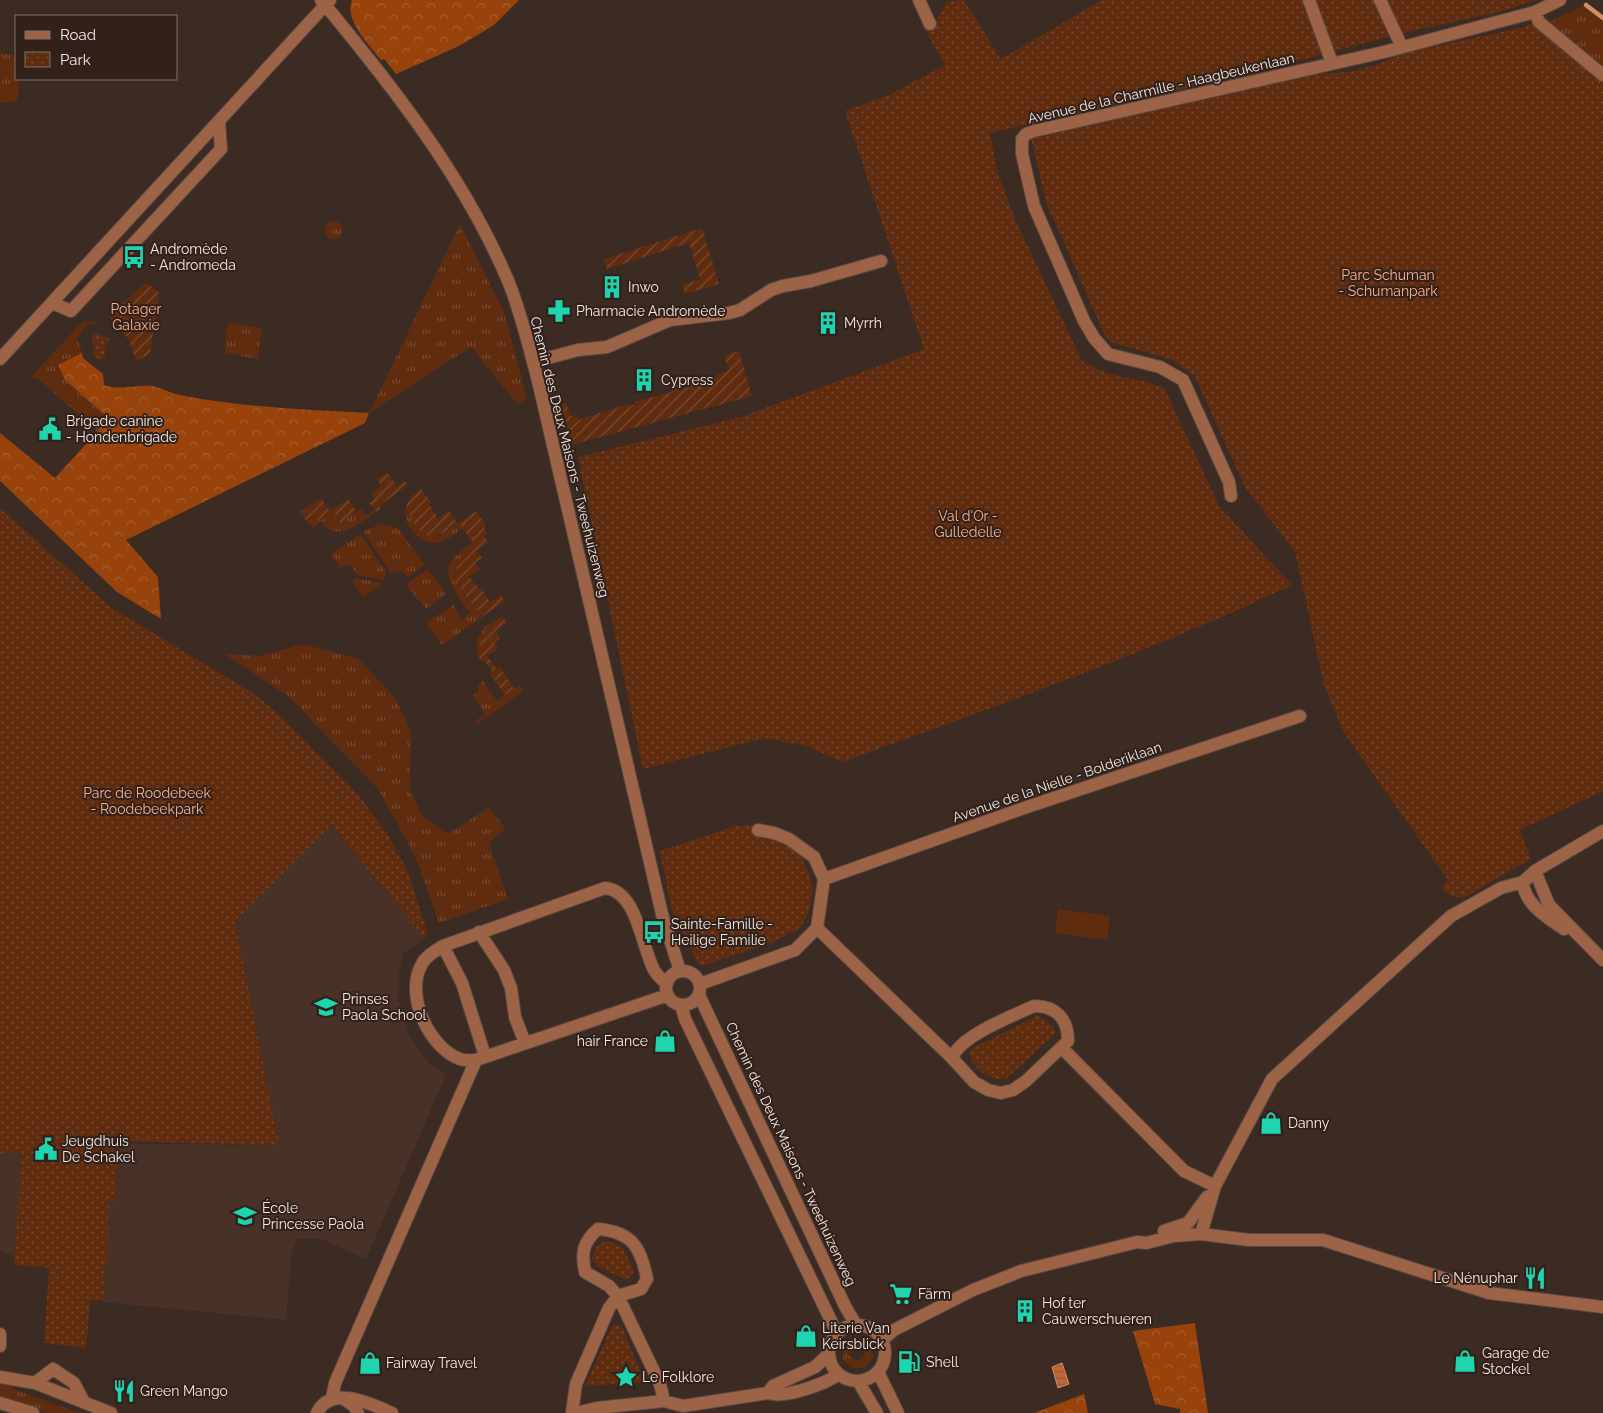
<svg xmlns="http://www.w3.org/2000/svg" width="1603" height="1413" viewBox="0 0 1603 1413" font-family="Raleway,sans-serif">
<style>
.built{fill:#483227}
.grass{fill:url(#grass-tufts);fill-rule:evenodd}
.forest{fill:url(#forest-crowns)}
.park{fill:url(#park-dots)}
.garden{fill:url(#garden-furrows)}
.pitch{fill:#5f2c10}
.water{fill:url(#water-rules);stroke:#cf8d6b}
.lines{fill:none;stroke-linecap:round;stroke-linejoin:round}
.stream{stroke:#cf8d6b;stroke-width:4.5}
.minor-casing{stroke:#594942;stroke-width:14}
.minor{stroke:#9d6347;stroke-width:12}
.labels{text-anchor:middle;stroke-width:4;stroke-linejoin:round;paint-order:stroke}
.street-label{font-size:14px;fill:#f4e9e4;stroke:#31211a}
.poi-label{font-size:14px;fill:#f4e9e4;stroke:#31211a;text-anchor:start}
.park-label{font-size:14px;fill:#f8b18e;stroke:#31211a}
</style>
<defs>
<pattern id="grass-tufts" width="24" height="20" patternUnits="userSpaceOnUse" patternTransform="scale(1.25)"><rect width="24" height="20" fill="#5f2c10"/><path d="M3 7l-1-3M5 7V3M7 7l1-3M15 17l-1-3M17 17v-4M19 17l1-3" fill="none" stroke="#774b33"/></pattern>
<pattern id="forest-crowns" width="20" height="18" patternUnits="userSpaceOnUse" patternTransform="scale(1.25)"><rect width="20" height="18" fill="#98430c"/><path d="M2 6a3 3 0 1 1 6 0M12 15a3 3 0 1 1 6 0" fill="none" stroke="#a75e2f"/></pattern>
<pattern id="park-dots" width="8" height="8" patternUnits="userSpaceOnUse" patternTransform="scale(1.25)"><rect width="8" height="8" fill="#5f2c10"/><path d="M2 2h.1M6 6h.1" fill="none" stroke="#774b33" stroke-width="1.8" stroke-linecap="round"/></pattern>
<pattern id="garden-furrows" width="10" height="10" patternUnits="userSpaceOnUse" patternTransform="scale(1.25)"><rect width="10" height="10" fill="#5f2c10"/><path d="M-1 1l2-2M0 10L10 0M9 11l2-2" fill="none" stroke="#774b33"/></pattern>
<pattern id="water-rules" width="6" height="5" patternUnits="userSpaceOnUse" patternTransform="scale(1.25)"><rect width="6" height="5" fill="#bf6637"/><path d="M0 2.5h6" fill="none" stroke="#90593c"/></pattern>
</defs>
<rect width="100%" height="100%" fill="#3b2b23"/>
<path class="built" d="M330,825L425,938L404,953L399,972L398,997L408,1033L414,1044L429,1063L446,1075L366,1259L321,1239H297L291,1257L286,1320L103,1302L109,1144L279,1145L235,921Z
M22,1152L20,1195L14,1256L0,1251V1153Z"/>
<path class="grass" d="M1587,4L1603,14V71L1547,23Z
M0,52L16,57V79H20L17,101L0,103Z
M1571,55L1603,82V86L1574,64Z
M325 230a9 9 0 1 1 18 0a9 9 0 1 1-18 0Z
M460,224L504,312L527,399L517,404L471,347L369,413Z
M92,321L104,329L97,324H88L77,338L82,353L58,366L65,380L106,416L97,431L37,378L35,379L32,376L81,323Z
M229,322L262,328L258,359L225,353L226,330Z
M406,507L415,524L439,536L459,523L463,528C455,533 445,543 435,543C417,543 402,523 406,507Z
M361,509L366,516L374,510L376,512C360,523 337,544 321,522L313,528L310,524L319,518L334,513L340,523Z
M380,524L398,528L425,565L408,577L400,571L390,572L363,532Z
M361,534L387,574L383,580L357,575L351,565L340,567L331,554Z
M465,548L469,553C438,573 467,596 482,617L442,645L426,623L453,605L462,619L470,613C454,589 433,570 465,548Z
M428,569L446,594L426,609L408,588L409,581Z
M356,578L382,583V584L363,597L353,582Z
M484,628L486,632L481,654L477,655V640Z
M303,644L359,659L395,698L411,731L410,791L423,817L448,834L488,808L506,828L489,843L508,899L439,923L416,858L379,790L289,697L225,654L260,656Z
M483,681L497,701L519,685L524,691L477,724L475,721L485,714L473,696L478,691V684Z
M860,1338L871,1347L873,1357L865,1367L852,1368L843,1360V1348L851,1340ZM859,1345L864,1350L865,1355L860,1360H855L849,1355L850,1350Z
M0,1381H9L13,1389L79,1413H48L0,1398Z"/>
<path class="forest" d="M352,0H519L494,25L459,46L396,74L384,59L381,60C369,44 344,21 352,0Z
M82,353L83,358L103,374L104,385C119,391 137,384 153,386C162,388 170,393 179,395C241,407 306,410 369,413L365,423L126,540L158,577L161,619L117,592L0,481V433L55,478L97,432L106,416L65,380L58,365Z
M1195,1323L1208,1413H1180V1409L1155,1404L1133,1331Z
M1084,1394L1088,1413H1034Z"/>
<path class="park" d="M964,0L1001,59L1102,0H1536L1495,13L1416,30L1232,78L990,133L997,171L1015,219L1081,359C1107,380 1137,375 1165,389L1219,506L1292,585C1149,653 993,707 843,762L806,746L765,738L643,769L578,457L741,417L924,349L845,111L889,95L945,65L923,27L937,20L947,2Z
M1533,22L1571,55L1574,64L1603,86V791L1520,830L1531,859L1463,898C1453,898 1447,894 1441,887L1448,880L1344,733L1324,685L1295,552L1245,487L1194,375L1170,359L1113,343L1105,336L1046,202L1031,139L1312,74L1349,72L1376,65L1404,53L1524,27Z
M96,333L110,339L105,348V358L100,360L93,355L94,346L91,337Z
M0,508L112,608L251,692L275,711L360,797L387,834L408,872L428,935L425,938L331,825L235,921L279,1145L117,1141L116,1202H108L107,1265H104V1301L90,1300L86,1348L44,1343L49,1268L14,1265L22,1152L0,1153Z
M755,825L759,838C778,839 792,847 806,858L803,862C818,882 813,914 797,931L791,932L773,942L702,966L698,963L671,908L660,851L735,826Z
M1038,1015L1053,1026L1056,1033L1006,1079C992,1082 971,1068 969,1052L973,1048Z
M609,1241L623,1248L634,1271L631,1277L625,1279L596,1266L592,1259C594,1248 597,1243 609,1241Z
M616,1324L623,1329L644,1381L638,1383L585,1386L611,1328Z"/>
<path class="garden" d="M702,228L719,284L685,294L682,285L700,279L689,243L607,269L604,259Z
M146,283L159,292L150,354L136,361L128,338L111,321L110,314Z
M739,351L752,396L571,445L562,405L566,403L571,416L576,415L578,420L628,404L629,406L636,404L635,402L672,392L671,387L680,384L682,389L729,370L724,356Z
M387,472L397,486L405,481L408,485L379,506L381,508L376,512L369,503L375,499L371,493L381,486L377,479Z
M421,489L431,502L429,504L438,518L449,511L458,524C428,544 420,539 406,507L410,497Z
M321,498L330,511L348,499L357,511L340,523L334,513L322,521L319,518L309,525L300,512Z
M476,511L486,525L484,528L488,533L484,536L488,543L477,551L482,558L475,563L480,569L469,577L479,589L481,588L490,602L501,595L505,601L482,617C468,597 438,572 469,553L465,548L473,543L459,523Z
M502,616L507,623L496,631L500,638L494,643L498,649L487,656L497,669L500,667L514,689L505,695L490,674L492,671L484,660L481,661L477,655L481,654L480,643L486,632L484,628Z"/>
<path class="pitch" d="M1058,909L1110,916L1107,940L1055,933Z"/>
<path class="water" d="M1062,1363L1069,1384L1058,1388L1052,1367Z"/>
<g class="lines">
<path class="stream" d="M1586,5L1603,18"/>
<defs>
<path id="minor" d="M321,0C393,87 465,178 509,283C522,316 530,350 539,385L662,914L680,971
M919,0L930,24
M1309,0L1332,63
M1380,0L1401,45
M1535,12L1539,22L1603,75
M52,303L71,311L221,149L219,121
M0,359L330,0
M533,362L578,350L607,347L670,320L729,313L740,310L771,290L783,286L811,281L881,261
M1231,496L1229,482L1183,380L1160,367L1108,354L1094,338L1084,321L1034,206L1022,154V139L1026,134L1034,131L1384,52L1535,12L1560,0
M1535,871L1549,905L1603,960
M824,879L1027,807L1300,716
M1523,882C1524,904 1548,918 1564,929
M817,928L952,1058L974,1082L988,1090L1001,1093L1013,1090L1026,1081L1068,1041C1068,1019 1056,1006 1034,1006C1012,1016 960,1036 952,1058
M479,932L504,970L511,988L515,1017L525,1043
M443,946L462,983L485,1056
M666 988a17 17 0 1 1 34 0a17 17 0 1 1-34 0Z
M667,984C662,980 657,975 654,970C641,945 637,891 605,888L443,946C435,951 426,956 422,964C404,994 429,1048 460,1059C465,1061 471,1060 476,1060L668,995
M700,984L795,950L817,928L824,879L814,857L789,839L774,833L758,830
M699,995L845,1306L856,1325
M681,1005L685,1019L837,1333
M1062,1048L1184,1171L1215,1186
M1164,1231L1188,1223L1207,1197
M1201,1234L1215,1186L1272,1079L1451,916L1501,888L1523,882L1535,871L1603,831
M829 1353a28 28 0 1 1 56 0a28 28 0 1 1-56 0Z
M0,1334V1346
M882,1340L894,1330L973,1290L1021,1271L1137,1242L1146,1243L1174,1236L1201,1234L1249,1240H1323L1489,1293L1603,1307
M878,1372L898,1413
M0,1377L35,1383L111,1413
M858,1381L877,1413
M35,1383L53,1369L74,1383L84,1402
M768,1393L773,1386L815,1367L829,1354
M332,1398L335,1383L476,1060
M344,1399L354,1406L358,1413
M0,1403L33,1413
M317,1413C331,1384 371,1404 392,1413
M572,1413L576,1384L609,1308L618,1296L641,1289L647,1279C641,1247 632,1232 598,1229C583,1242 581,1253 585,1272L609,1286L618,1296L660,1384L664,1401
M576,1413L597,1408L664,1401L683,1406L768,1393C784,1399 825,1384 839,1374"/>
</defs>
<use href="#minor" class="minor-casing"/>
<use href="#minor" class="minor"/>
</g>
<defs>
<symbol id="bus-bare" viewBox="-9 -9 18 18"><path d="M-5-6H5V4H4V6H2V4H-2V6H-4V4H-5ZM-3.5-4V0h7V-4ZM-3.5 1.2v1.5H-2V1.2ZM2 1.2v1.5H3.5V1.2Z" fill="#1ed5b0" stroke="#31211a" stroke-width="2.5" paint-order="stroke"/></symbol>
<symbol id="building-bare" viewBox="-9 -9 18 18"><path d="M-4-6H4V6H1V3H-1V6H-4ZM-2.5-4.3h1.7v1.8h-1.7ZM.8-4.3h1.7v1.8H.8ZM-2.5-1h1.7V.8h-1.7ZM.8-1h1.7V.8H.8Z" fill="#1ed5b0" stroke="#31211a" stroke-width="2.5" paint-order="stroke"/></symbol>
<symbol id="pharmacy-bare" viewBox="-9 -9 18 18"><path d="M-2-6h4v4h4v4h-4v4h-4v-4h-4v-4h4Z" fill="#1ed5b0" stroke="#31211a" stroke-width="2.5" paint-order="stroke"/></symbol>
<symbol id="civic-bare" viewBox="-9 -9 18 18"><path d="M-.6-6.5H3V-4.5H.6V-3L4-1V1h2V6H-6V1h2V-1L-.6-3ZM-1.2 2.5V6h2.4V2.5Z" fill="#1ed5b0" stroke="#31211a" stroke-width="2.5" paint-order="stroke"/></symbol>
<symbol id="school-bare" viewBox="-9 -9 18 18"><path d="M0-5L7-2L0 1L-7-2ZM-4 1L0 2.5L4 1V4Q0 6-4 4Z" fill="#1ed5b0" stroke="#31211a" stroke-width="2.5" paint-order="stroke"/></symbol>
<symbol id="shop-bare" viewBox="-9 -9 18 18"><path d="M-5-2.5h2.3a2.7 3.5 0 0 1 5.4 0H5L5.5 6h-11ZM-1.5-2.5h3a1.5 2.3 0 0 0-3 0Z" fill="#1ed5b0" stroke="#31211a" stroke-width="2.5" paint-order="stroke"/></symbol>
<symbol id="restaurant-bare" viewBox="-9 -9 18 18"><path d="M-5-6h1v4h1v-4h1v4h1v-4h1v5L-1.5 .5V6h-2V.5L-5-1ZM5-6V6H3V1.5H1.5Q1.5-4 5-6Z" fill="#1ed5b0" stroke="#31211a" stroke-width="2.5" paint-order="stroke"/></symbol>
<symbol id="supermarket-bare" viewBox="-9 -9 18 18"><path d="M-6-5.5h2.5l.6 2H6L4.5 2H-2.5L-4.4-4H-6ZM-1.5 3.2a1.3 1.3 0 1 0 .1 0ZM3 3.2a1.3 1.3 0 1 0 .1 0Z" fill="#1ed5b0" stroke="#31211a" stroke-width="2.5" paint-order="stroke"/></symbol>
<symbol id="fuel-bare" viewBox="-9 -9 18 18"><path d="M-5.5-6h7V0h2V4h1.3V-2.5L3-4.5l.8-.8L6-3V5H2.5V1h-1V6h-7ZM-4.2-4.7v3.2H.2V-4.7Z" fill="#1ed5b0" stroke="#31211a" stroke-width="2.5" paint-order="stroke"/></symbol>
<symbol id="sight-bare" viewBox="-9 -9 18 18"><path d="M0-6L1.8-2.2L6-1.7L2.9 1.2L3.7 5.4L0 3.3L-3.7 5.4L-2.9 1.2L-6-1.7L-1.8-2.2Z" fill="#1ed5b0" stroke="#31211a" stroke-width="2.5" paint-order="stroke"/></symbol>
</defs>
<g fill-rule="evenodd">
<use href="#bus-bare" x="118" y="241" width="32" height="32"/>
<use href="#building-bare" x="596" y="271" width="32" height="32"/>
<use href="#pharmacy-bare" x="543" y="295" width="32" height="32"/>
<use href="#building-bare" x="812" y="307" width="32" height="32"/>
<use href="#building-bare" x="628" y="364" width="32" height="32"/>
<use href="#civic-bare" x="34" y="413" width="32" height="32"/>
<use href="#bus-bare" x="638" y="916" width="32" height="32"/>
<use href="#school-bare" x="310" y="991" width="32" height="32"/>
<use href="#shop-bare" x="649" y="1025" width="32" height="32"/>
<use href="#shop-bare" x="1255" y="1107" width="32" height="32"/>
<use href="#civic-bare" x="30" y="1133" width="32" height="32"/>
<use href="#school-bare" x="229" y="1200" width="32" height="32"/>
<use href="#restaurant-bare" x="1519" y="1262" width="32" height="32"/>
<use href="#supermarket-bare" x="885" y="1278" width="32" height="32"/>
<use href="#building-bare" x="1009" y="1295" width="32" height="32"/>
<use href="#shop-bare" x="790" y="1320" width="32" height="32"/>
<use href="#shop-bare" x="1449" y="1345" width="32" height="32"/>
<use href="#fuel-bare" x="893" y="1346" width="32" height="32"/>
<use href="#shop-bare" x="354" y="1347" width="32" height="32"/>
<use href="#sight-bare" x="610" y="1361" width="32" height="32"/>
<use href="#restaurant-bare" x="108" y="1375" width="32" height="32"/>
</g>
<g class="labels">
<g class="street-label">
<text transform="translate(1161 88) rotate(-13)" y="5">Avenue de la Charmille - Haagbeukenlaan</text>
<text transform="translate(570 457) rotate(76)" y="5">Chemin des Deux Maisons - Tweehuizenweg</text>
<text transform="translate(1057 782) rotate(-19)" y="5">Avenue de la Nielle - Bolderiklaan</text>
<text transform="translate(791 1154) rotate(65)" y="5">Chemin des Deux Maisons - Tweehuizenweg</text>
</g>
<g class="poi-label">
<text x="150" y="254">Andromède<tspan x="150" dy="16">- Andromeda</tspan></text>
<text x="628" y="292">Inwo</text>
<text x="576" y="316">Pharmacie Andromède</text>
<text x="844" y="328">Myrrh</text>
<text x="661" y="385">Cypress</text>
<text x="66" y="426">Brigade canine<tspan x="66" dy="16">- Hondenbrigade</tspan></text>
<text x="671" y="929">Sainte-Famille -<tspan x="671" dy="16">Heilige Familie</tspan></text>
<text x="342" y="1004">Prinses<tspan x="342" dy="16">Paola School</tspan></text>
<text x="648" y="1046" text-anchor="end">hair France</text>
<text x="1288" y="1128">Danny</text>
<text x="62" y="1146">Jeugdhuis<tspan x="62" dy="16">De Schakel</tspan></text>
<text x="262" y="1213">École<tspan x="262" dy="16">Princesse Paola</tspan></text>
<text x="1518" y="1283" text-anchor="end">Le Nénuphar</text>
<text x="918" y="1299">Färm</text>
<text x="1042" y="1308">Hof ter<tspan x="1042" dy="16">Cauwerschueren</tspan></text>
<text x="822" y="1333">Literie Van<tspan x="822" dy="16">Keirsblick</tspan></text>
<text x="1482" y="1358">Garage de<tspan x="1482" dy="16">Stockel</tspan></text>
<text x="926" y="1367">Shell</text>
<text x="386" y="1368">Fairway Travel</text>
<text x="642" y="1382">Le Folklore</text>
<text x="140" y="1396">Green Mango</text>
</g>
<g class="park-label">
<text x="1388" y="280">Parc Schuman<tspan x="1388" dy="16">- Schumanpark</tspan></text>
<text x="136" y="314">Potager<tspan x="136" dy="16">Galaxie</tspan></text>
<text x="968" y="521">Val d'Or -<tspan x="968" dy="16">Gulledelle</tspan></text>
<text x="147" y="798">Parc de Roodebeek<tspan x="147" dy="16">- Roodebeekpark</tspan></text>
</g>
</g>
<rect x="15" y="15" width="162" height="65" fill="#31211a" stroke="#7f716b"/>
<rect x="25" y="31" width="25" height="8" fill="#9d6347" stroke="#7f716b"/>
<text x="60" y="40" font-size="15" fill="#f4e9e4">Road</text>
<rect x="25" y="52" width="25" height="15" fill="url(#park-dots)" stroke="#7f716b"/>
<text x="60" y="65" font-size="15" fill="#f4e9e4">Park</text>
</svg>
